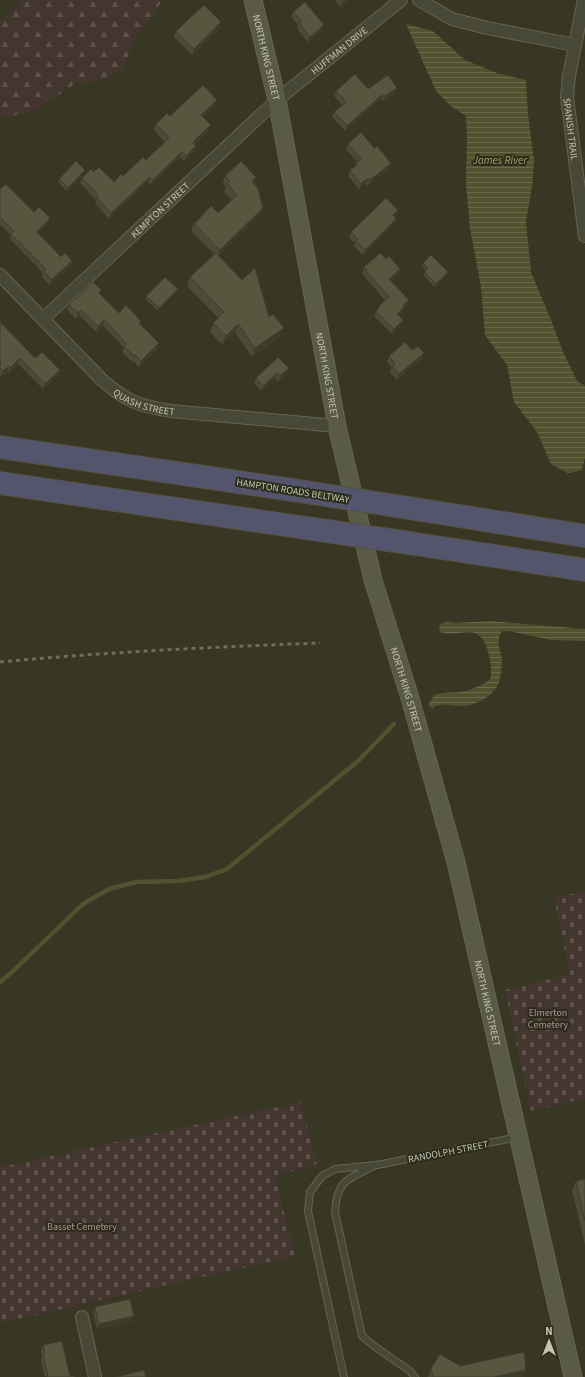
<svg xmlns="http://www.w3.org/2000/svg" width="585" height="1377" viewBox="0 0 585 1377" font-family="'Source Sans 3',sans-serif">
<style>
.forest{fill:url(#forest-firs)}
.cemetery{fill:url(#cemetery-stones)}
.water{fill:url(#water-rules)}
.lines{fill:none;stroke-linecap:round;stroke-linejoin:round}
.stream{stroke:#53522f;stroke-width:4.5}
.service-casing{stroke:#666554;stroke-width:8}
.minor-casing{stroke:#666554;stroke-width:14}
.secondary-casing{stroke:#666554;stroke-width:19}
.motorway-casing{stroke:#535241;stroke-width:24}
.service{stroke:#484836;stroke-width:6}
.minor{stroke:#484836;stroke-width:12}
.secondary{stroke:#5a5b44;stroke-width:17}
.motorway{stroke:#54546d;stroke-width:22}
.rail{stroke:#6f6e58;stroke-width:3;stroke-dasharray:4 4;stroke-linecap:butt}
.motorway-bridge-casing{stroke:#535241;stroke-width:24;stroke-linecap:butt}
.motorway-bridge{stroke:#54546d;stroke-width:22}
.wall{fill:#4b4b36}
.shaded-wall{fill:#3d3d2c}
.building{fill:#57573f;stroke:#3d3d2c}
.labels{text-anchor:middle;stroke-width:4;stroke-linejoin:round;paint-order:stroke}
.street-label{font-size:10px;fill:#c4c4b1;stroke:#2c2c1b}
.park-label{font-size:10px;fill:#ae8f9a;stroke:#2c2c1b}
.water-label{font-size:11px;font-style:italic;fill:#a1a06c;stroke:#2c2c1b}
</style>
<defs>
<pattern id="forest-firs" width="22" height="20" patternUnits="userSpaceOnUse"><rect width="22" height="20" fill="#43362f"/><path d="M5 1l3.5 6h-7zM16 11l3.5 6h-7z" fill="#5c514b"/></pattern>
<pattern id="cemetery-stones" width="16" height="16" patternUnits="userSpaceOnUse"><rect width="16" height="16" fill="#43362f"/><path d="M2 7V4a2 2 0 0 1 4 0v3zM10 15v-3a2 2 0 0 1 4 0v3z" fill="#5c514b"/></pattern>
<pattern id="water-rules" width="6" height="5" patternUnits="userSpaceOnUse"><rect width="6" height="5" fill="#53522f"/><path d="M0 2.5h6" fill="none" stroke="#6a694b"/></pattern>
</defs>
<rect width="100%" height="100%" fill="#373723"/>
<path class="forest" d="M19,0H163L138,34L121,71L102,80L75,84L36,110L0,119V21L18,6Z"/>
<path class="cemetery" d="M585,891V1098L531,1111L505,990L570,974L554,898Z
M301,1102L317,1164L275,1176L295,1256L0,1323V1167Z"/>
<path class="water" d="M406,24L433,31L465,60L497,73L526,80L528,114L534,160L532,187L526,221L531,272L551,320L563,352L577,381L585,386V457L582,470L568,473L551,464L537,432L514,402L507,365L485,335L481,287L470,228L466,184L467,135L466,116L451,106L436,91Z
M490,621L585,629V641L551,640L509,631H502C495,642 501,649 502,661C502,668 501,675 499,682C495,695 476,706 462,706C452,707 442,701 432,708L428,705L434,695C443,692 451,693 460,692C471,691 481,685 490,680C492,670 491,662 488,652C479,619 462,639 440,632L439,625L446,622L455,623Z"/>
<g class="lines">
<path class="stream" d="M0,982L12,972L83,904L109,889L137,882L178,881L205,877L227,869L358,761L394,724"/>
<defs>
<path id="service" d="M372,1167C346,1180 337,1181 335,1212L362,1336L374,1346L410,1371L415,1377
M344,1377L308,1211L310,1192L322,1176L335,1169L377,1165L518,1137"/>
<g id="minor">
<path d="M419,0L452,19L487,28L575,45"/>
<path id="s1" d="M584,0L569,76L567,97L585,236"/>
<path id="s2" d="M0,275L102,380C127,402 139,406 171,411L337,426"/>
<path id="s3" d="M43,319L277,100L401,0"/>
<path d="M82,1317L95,1377"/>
</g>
<g id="secondary">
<path id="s4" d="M253,0L277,100L337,426L373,580L410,698L456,862L573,1377"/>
</g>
<path id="motorway" d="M0,447L293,490
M0,483L299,527
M409,508L585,536
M416,544L585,570"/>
</defs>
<use href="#service" class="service-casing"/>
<use href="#minor" class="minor-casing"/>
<use href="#secondary" class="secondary-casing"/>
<use href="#motorway" class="motorway-casing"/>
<use href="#service" class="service"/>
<use href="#minor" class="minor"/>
<use href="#secondary" class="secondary"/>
<use href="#motorway" class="motorway"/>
<path class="rail" d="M0,662C107,652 213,647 320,643"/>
<defs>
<path id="motorway-bridge" d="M293,490L409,508
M299,527L416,544"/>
</defs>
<use href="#motorway-bridge" class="motorway-bridge-casing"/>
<use href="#motorway-bridge" class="motorway-bridge"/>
</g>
<path class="wall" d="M335,0H349L340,7Z
M293,12L324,25L322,30L308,42L297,29L298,25L291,17Z
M220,28L192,55L174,37L176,31Z
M397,88L395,93L383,101L381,99L345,131L332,117L334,112L342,105L334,96L336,91Z
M217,100L215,105L203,117L209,130L194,145L196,146L194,151L184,161L180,157L151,185L148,182L109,219L95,203L96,200L80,183L82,178L94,172L114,182L146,160L165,142L154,130L156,124L170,116Z
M348,144L374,148L391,163L389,168L368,186L366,184L359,189L348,176L350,170L355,166L356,163L357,162L346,149Z
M84,173L67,191L58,182L59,179Z
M225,176L256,177L254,184L263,208L260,215L218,256L269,317L280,337L252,357L235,333L222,345L210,332L213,323L218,318L187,286L190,277L214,254L191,231L194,224L218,213L232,200L224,192L226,187L223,183Z
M0,189L34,212L48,223L39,233L61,257L72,261L70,267L49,285L42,277L43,273L10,239L11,235L0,225Z
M396,216L394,217V224L363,255L354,246L355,243L349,238L351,232Z
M386,259L400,269L398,274L391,281L409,300L407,305L404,307L403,312L399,316L401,325L392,334L374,316L378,307L385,300L364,276V275L362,273L364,267Z
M423,263L447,275L435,287L423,275L424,272L426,270L422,266Z
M177,291L158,311L145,299L146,296Z
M100,294L119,313L141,321L140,324L157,349L139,367L133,361L132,362L122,352L124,348L103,325L96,332L79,315L76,319L67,310L69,305Z
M0,322L35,358L58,376L43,389L18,364L9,373L7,371L1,377L0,375Z
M412,350L423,358L397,380L390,372L392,367L387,362L389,356Z
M289,368L287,374L278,382L275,378L261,391L254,383L256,378Z
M585,1179V1245L572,1190L576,1181Z
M95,1307L134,1316L132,1321L97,1329L93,1312Z
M43,1345L70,1376L45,1377L41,1360L42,1356L41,1351Z
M460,1366L526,1370L523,1377H428L431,1368Z"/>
<path class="shaded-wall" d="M344,0H349L340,7L342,2Z
M221,22L220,28L192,55L194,49Z
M324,25L322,30L308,42L310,37Z
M397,88L395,93L383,101L385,96Z
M383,94L381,99L345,131L347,126Z
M217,100L215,105L199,120L201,115Z
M211,125L209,130L192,146L193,143L194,141Z
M196,146L194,151L184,161L186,156Z
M182,152L180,157L151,185L153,180Z
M391,163L389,168L368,186L370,180Z
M85,170L84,173L67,191L68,188Z
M150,177L148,182L109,219L111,213Z
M256,177L254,184L252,181Z
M368,178L366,184L359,189L361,184Z
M263,208L260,215L217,257L220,250Z
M398,210L396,216L391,220L393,215Z
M50,218L48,223L35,237L37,232Z
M396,219L394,224L363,255L365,250Z
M72,261L70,267L49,285L51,280Z
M400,269L398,274L387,284L389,279Z
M448,272L447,275L435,287L436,284Z
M178,289L177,291L158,311L159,308Z
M409,300L407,305L404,307L403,312L395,319L397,314L403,305Z
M81,310L79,315L76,319L78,313Z
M104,320L103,325L96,332L98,326Z
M403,320L401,325L392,334L394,329Z
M238,324L235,333L222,345L226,336Z
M284,328L280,337L252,357L255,348Z
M159,343L157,349L139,367L141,361Z
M424,353L423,358L397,380L399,374Z
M20,358L18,364L9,373L10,368Z
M9,366L7,371L1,377L3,371Z
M289,368L287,374L278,382L280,376Z
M60,370L58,376L43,389L45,384Z
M277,373L275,378L261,391L263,386Z
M134,1316L132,1321L97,1329L99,1324Z
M526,1370L523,1377H494Z"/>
<path class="building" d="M305,2L324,25L310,37L299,23L302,21L293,12Z
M204,5L221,22L194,49L176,31Z
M355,74L368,89L388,75L397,88L385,96L383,94L347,126L334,112L346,102L336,91Z
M203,85L217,100L201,115L211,125L194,141L193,143L196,146L186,156L182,152L153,180L150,177L111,213L97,198L99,196L82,178L91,169L94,172L99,167L114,182L121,174L123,176L143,157L146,160L169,138L156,124L167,113L170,116Z
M361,132L374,148L377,146L391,163L370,180L368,178L361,184L350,170L357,165L356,163L361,159L348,144Z
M76,161L85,170L68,188L59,179Z
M241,161L256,177L252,181L258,189L263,208L220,250L194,224L211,206L218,213L237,195L227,184L230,181L225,176Z
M6,184L34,212L39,207L50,218L37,232L61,257L65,253L72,261L51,280L44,271L46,269L11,234L14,231L0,217V189Z
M386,198L398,210L393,215L396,219L365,250L356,241L358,239L351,232Z
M216,253L242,280L255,268L269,317L273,314L284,328L255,348L238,324L226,336L213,323L224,312L190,277Z
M380,253L386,259L389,256L400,269L389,279L409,300L403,305L405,306L397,314L403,320L394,329L376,311L379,308L378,307L389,297L366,271L367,270L364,267Z
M431,255L448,272L436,284L424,272L428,268L423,263Z
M165,277L178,289L159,308L146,296Z
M93,282L101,290L99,293L119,313L126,305L141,321L139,323L159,343L141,361L135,355L134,356L124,347L127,344L104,320L98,326L81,310L78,313L69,305Z
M0,322L35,358L42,352L60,370L45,384L20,358L10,368L9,366L3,371L0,368Z
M405,342L412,350L418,346L424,353L399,374L392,366L395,364L389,356Z
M278,357L289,368L280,376L277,373L263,386L256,378Z
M585,1179V1221L576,1181Z
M130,1299L134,1316L99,1324L95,1307Z
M62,1341L70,1376L74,1375L75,1377H45L48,1376L43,1355L45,1354L43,1345Z
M524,1352L526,1370L494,1377H433L431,1368L440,1354L460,1366Z
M144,1370L146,1377H116Z"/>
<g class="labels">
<g class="street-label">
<text dy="4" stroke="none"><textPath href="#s3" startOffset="400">HUFFMAN DRIVE</textPath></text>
<text dy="4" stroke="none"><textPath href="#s4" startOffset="59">NORTH KING STREET</textPath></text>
<text dy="4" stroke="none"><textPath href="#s1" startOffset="131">SPANISH TRAIL</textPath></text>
<text dy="4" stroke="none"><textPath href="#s3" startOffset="160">KEMPTON STREET</textPath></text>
<text dy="4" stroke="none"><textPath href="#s4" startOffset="383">NORTH KING STREET</textPath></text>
<text dy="4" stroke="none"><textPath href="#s2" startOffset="195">QUASH STREET</textPath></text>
<text transform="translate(293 490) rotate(9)" y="4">HAMPTON ROADS BELTWAY</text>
<text dy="4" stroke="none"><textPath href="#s4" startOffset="707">NORTH KING STREET</textPath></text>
<text dy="4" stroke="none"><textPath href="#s4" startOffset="1031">NORTH KING STREET</textPath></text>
<text transform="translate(448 1151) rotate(-11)" y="4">RANDOLPH STREET</text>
</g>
<g class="park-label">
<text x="548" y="1016">Elmerton<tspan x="548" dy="12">Cemetery</tspan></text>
<text x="82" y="1230">Basset Cemetery</text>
</g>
<g class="water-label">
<text x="500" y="164">James River</text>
</g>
</g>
<g transform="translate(549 1341)" stroke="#2c2c1b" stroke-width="3" paint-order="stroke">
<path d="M0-3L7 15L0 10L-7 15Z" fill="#c4c4b1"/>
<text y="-6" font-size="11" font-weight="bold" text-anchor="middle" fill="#c4c4b1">N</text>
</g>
</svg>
